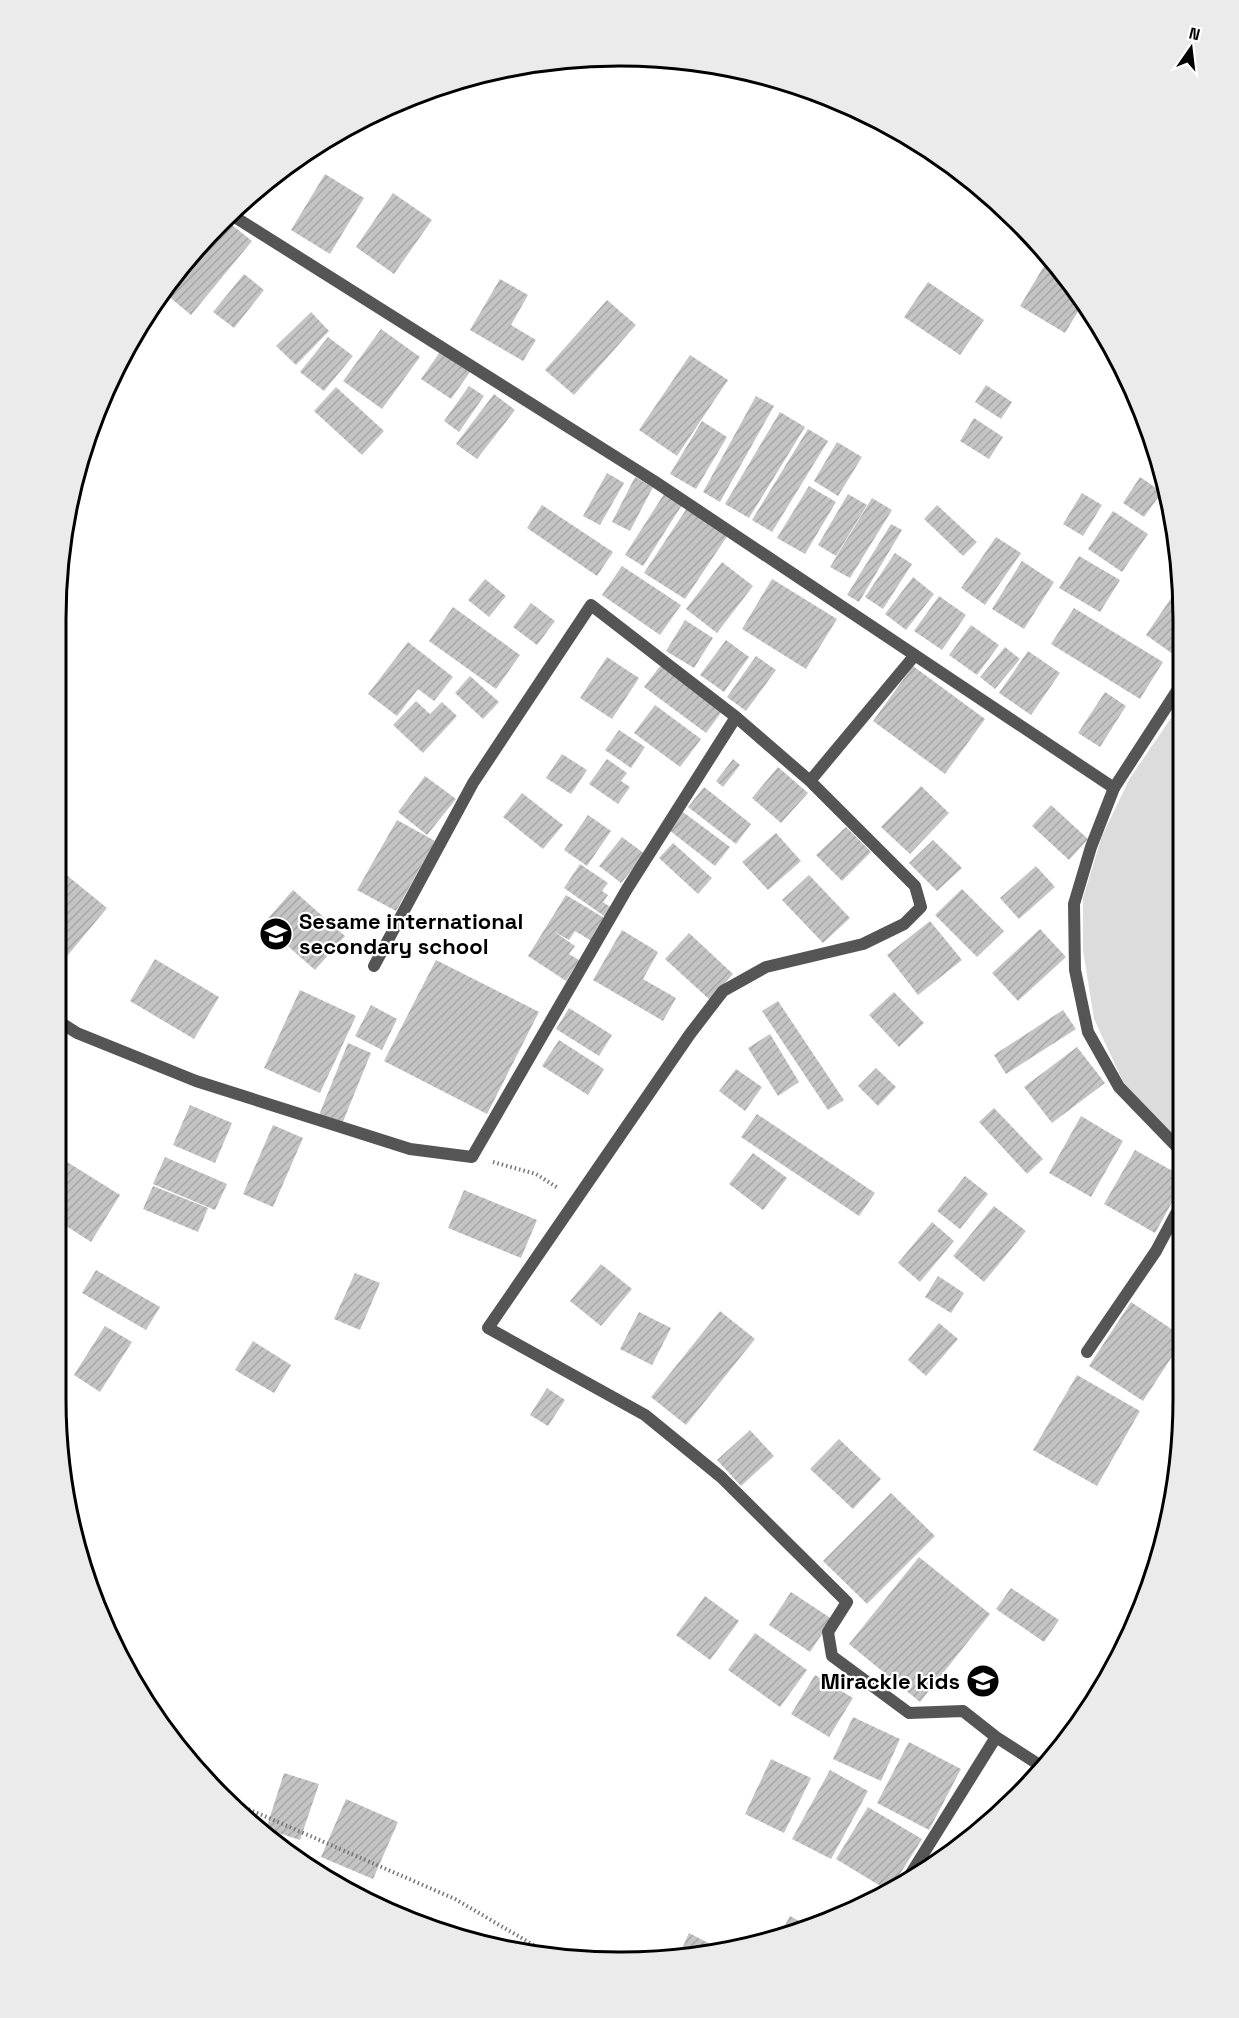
<svg xmlns="http://www.w3.org/2000/svg" width="1239" height="2018" viewBox="0 0 1239 2018" font-family="'Space Grotesk',sans-serif">
<style>
.garden{fill:#dcdcdc}
.building{fill:url(#building-hatch)}
.lines{fill:none;stroke-linecap:round;stroke-linejoin:round}
.path{stroke:#777;stroke-width:4;stroke-dasharray:1.5 3;stroke-linecap:butt}
.lane{stroke:#555;stroke-width:12}
.street{stroke:#555;stroke-width:12}
.labels{text-anchor:middle;stroke-width:4.5;stroke-linejoin:round;paint-order:stroke}
.poi-label{font-size:22px;font-weight:bold;fill:#000;stroke:#fff;text-anchor:start}
.rim{fill:none;stroke:#000;stroke-width:3}
</style>
<defs>
<pattern id="building-hatch" width="6" height="6" patternUnits="userSpaceOnUse" patternTransform="scale(1.5)"><rect width="6" height="6" fill="#c4c4c4"/><path d="M-1 1l2-2M0 6l6-6M5 7l2-2" fill="none" stroke="#a7a7a7"/></pattern>
</defs>
<rect width="100%" height="100%" fill="#fff"/>
<path class="garden" d="M1182,702L1180,1140L1164,1129L1124,1084L1094,1019L1083,950V898L1102,836L1130,778Z"/>
<path class="building" d="M325,174L364,198L330,254L291,230Z
M966,175L990,197L988,199L963,180Z
M393,193L432,220L394,274L356,247Z
M227,221L252,241L191,315L167,295Z
M1050,256L1083,303L1065,333L1020,306Z
M244,274L264,290L234,328L213,312Z
M500,279L528,295L511,325L536,340L523,361L470,330Z
M928,282L984,320L960,355L904,317Z
M607,300L636,325L574,395L545,370Z
M311,312L329,331L296,365L276,346Z
M381,329L420,357L382,409L343,381Z
M328,337L353,356L324,391L300,372Z
M440,352L470,372L451,399L421,379Z
M690,355L728,380L677,456L639,430Z
M986,385L1012,402L1001,419L975,402Z
M469,386L484,396L459,432L444,421Z
M336,387L384,431L362,455L314,411Z
M494,394L515,410L477,459L456,444Z
M756,396L774,406L720,502L703,492Z
M780,412L805,427L749,518L725,504Z
M974,418L1003,437L989,459L960,441Z
M702,421L727,437L696,489L670,474Z
M808,429L828,441L772,532L752,520Z
M837,442L862,457L838,496L814,481Z
M82,465L87,470L79,478L80,473Z
M607,473L624,483L600,525L583,516Z
M635,477L653,487L630,531L612,522Z
M1140,477L1162,492L1144,517L1123,503Z
M809,486L836,502L805,554L777,538Z
M1082,493L1102,505L1083,536L1063,524Z
M664,494L682,505L643,566L625,555Z
M848,494L867,505L836,556L818,545Z
M872,498L892,510L850,578L830,567Z
M542,505L613,552L597,576L527,528Z
M937,505L977,542L963,556L924,519Z
M687,508L728,535L685,599L644,573Z
M1113,511L1148,534L1122,572L1088,549Z
M891,524L902,530L859,602L847,595Z
M996,537L1021,553L985,605L961,588Z
M895,553L912,564L883,609L865,597Z
M1079,556L1120,580L1100,612L1059,588Z
M1022,561L1054,582L1024,629L992,609Z
M722,562L753,586L717,633L686,609Z
M622,566L681,605L660,635L602,595Z
M913,577L934,594L906,630L885,614Z
M485,579L506,596L489,617L468,600Z
M772,579L837,619L806,669L742,629Z
M1182,582V650L1177,657L1146,635Z
M939,596L966,615L942,650L914,631Z
M531,603L555,621L537,645L513,627Z
M453,607L520,655L496,689L429,641Z
M1074,608L1163,662L1140,699L1051,644Z
M685,620L713,638L694,668L666,651Z
M971,625L999,645L977,675L949,655Z
M726,640L749,657L724,692L700,675Z
M408,642L453,677L434,701L418,689L397,716L368,694Z
M1005,647L1020,659L995,689L980,677Z
M1028,651L1060,673L1031,715L999,693Z
M756,656L776,670L746,711L727,697Z
M607,657L639,678L612,719L580,698Z
M661,665L723,710L706,733L644,687Z
M913,666L985,719L945,774L873,721Z
M470,676L499,702L483,719L455,693Z
M1105,692L1126,706L1100,747L1078,733Z
M416,701L430,714L442,702L457,716L423,753L393,725Z
M655,705L701,739L680,767L634,733Z
M619,730L645,747L631,768L605,750Z
M562,754L587,770L571,794L546,778Z
M607,759L627,773L621,781L630,787L618,804L589,784Z
M733,759L740,765L723,787L716,781Z
M778,767L808,793L781,823L752,798Z
M425,776L456,799L427,835L398,812Z
M921,786L949,813L910,854L881,827Z
M704,787L751,824L736,844L688,807Z
M522,793L563,825L543,849L503,817Z
M1051,805L1088,839L1069,860L1032,826Z
M683,812L730,847L715,866L669,830Z
M588,815L611,831L587,866L564,850Z
M397,820L435,841L396,911L357,890Z
M846,827L871,852L842,881L816,855Z
M776,833L801,861L768,890L742,862Z
M622,837L645,854L621,883L599,866Z
M933,840L962,868L937,891L909,863Z
M673,843L712,878L698,894L659,858Z
M580,864L608,883L602,891L608,895L603,902L613,909L607,918L564,888Z
M1036,866L1055,887L1019,919L1000,898Z
M58,868L107,908L58,967Z
M809,875L850,918L823,943L782,900Z
M962,889L1004,931L977,957L935,915Z
M293,890L345,936L315,970L263,924Z
M566,895L606,919L593,942L575,931L569,940L553,931L575,946L569,954L579,960L566,981L528,956Z
M930,921L962,960L918,995L887,955Z
M1040,929L1066,957L1018,1001L992,973Z
M622,930L658,952L643,979L676,998L663,1021L593,980Z
M689,933L733,974L710,1000L665,959Z
M155,959L219,997L194,1039L130,1001Z
M436,960L539,1012L487,1114L384,1061Z
M300,990L356,1016L320,1093L264,1068Z
M894,992L924,1023L899,1047L869,1015Z
M778,1001L844,1100L828,1110L762,1011Z
M371,1005L397,1019L382,1050L355,1036Z
M569,1008L612,1035L599,1056L556,1029Z
M1063,1010L1076,1029L1006,1074L994,1055Z
M770,1034L799,1082L778,1096L748,1048Z
M559,1040L604,1069L588,1095L542,1066Z
M348,1043L371,1053L342,1124L319,1115Z
M1077,1047L1105,1083L1052,1123L1024,1087Z
M876,1068L896,1087L878,1106L858,1086Z
M736,1069L762,1087L745,1111L719,1091Z
M190,1105L232,1123L215,1163L173,1145Z
M994,1108L1043,1159L1027,1174L979,1122Z
M757,1114L875,1193L859,1216L741,1137Z
M1081,1116L1123,1141L1091,1197L1049,1173Z
M273,1125L303,1138L273,1207L243,1194Z
M1135,1150L1180,1175V1188L1155,1233L1104,1204Z
M753,1153L787,1178L763,1210L729,1184Z
M165,1157L227,1184L215,1210L153,1184Z
M64,1160L120,1195L91,1242L57,1220V1171Z
M965,1176L988,1194L960,1229L937,1211Z
M153,1186L208,1208L198,1232L143,1209Z
M464,1190L537,1220L521,1258L448,1228Z
M994,1206L1026,1231L984,1282L953,1256Z
M932,1222L954,1241L920,1282L898,1263Z
M601,1264L632,1289L601,1326L570,1301Z
M96,1270L160,1307L146,1330L82,1293Z
M355,1273L380,1283L360,1330L334,1319Z
M938,1276L964,1293L951,1313L925,1297Z
M1131,1302L1179,1334V1346L1143,1401L1089,1366Z
M720,1311L755,1339L686,1425L651,1397Z
M639,1312L671,1328L652,1365L620,1349Z
M939,1323L958,1339L926,1376L908,1360Z
M105,1326L132,1342L100,1392L74,1375Z
M253,1341L291,1365L274,1393L235,1370Z
M1077,1375L1140,1411L1097,1486L1033,1450Z
M547,1388L565,1400L548,1426L530,1415Z
M750,1430L774,1456L741,1486L717,1460Z
M839,1439L881,1479L853,1509L810,1469Z
M891,1493L935,1536L867,1604L823,1561Z
M919,1557L990,1614L920,1702L849,1644Z
M1011,1588L1059,1620L1044,1642L996,1609Z
M791,1592L832,1619L810,1652L769,1625Z
M705,1596L739,1621L710,1660L676,1635Z
M755,1633L807,1670L780,1707L728,1670Z
M815,1675L853,1698L829,1737L791,1714Z
M853,1717L900,1739L881,1781L833,1759Z
M909,1742L961,1769L929,1830L877,1803Z
M771,1759L811,1778L784,1833L745,1814Z
M830,1770L868,1791L831,1859L792,1839Z
M284,1773L319,1784L300,1840L266,1829Z
M346,1799L398,1822L373,1879L321,1857Z
M868,1807L922,1839L891,1888L887,1890L836,1859Z
M790,1916L811,1928L800,1933L779,1936Z
M689,1933L716,1947L680,1953Z"/>
<g class="lines">
<path class="path" d="M493,1162L536,1174L558,1188
M232,1802L455,1899L542,1950"/>
<path class="lane" d="M1114,788L1091,847L1074,904L1075,970L1088,1032L1119,1087L1180,1150
M1087,1352L1156,1251L1180,1206"/>
<path class="street" d="M230,214L654,481L1114,788L1182,683
M168,283L211,235
M810,781L915,886L921,907L904,924L863,944L766,967L723,991L690,1034L488,1328L645,1415L721,1477L847,1602L828,1632L832,1656L909,1713L963,1711L996,1737L1041,1766
M374,966L473,783L591,605L736,717L810,781L915,655
M58,1021L77,1033L196,1081L410,1149L472,1157L627,889L736,717
M907,1880L996,1737"/>
</g>
<defs>
<symbol id="school-disc" viewBox="-11 -11 22 22"><circle r="9.5" fill="#000" stroke="#fff"/><path d="M0-5L7-2L0 1L-7-2ZM-4 1L0 2.5L4 1V4Q0 6-4 4Z" fill="#fff"/></symbol>
</defs>
<g fill-rule="evenodd">
<use href="#school-disc" x="257" y="915" width="38" height="38"/>
<use href="#school-disc" x="964" y="1662" width="38" height="38"/>
</g>
<g class="labels">
<g class="poi-label">
<text x="299" y="929">Sesame international<tspan x="299" dy="25">secondary school</tspan></text>
<text x="960" y="1689" text-anchor="end">Mirackle kids</text>
</g>
</g>
<path d="M0 0H1239V2018H0ZM619 66H620A553 553 0 0 1 1173 619V1399A553 553 0 0 1 620 1952H619A553 553 0 0 1 66 1399V619A553 553 0 0 1 619 66Z" fill="#ebebeb" fill-rule="evenodd"/>
<path class="rim" d="M619 66H620A553 553 0 0 1 1173 619V1399A553 553 0 0 1 620 1952H619A553 553 0 0 1 66 1399V619A553 553 0 0 1 619 66Z"/>
<g transform="translate(1191 48) rotate(14)" stroke="#ffffff" stroke-width="4.5" paint-order="stroke">
<path d="M0-4.5L10 22L0 15L-10 22Z" fill="#000000"/>
<text y="-9" font-size="16" font-weight="bold" text-anchor="middle" fill="#000000">N</text>
</g>
</svg>
